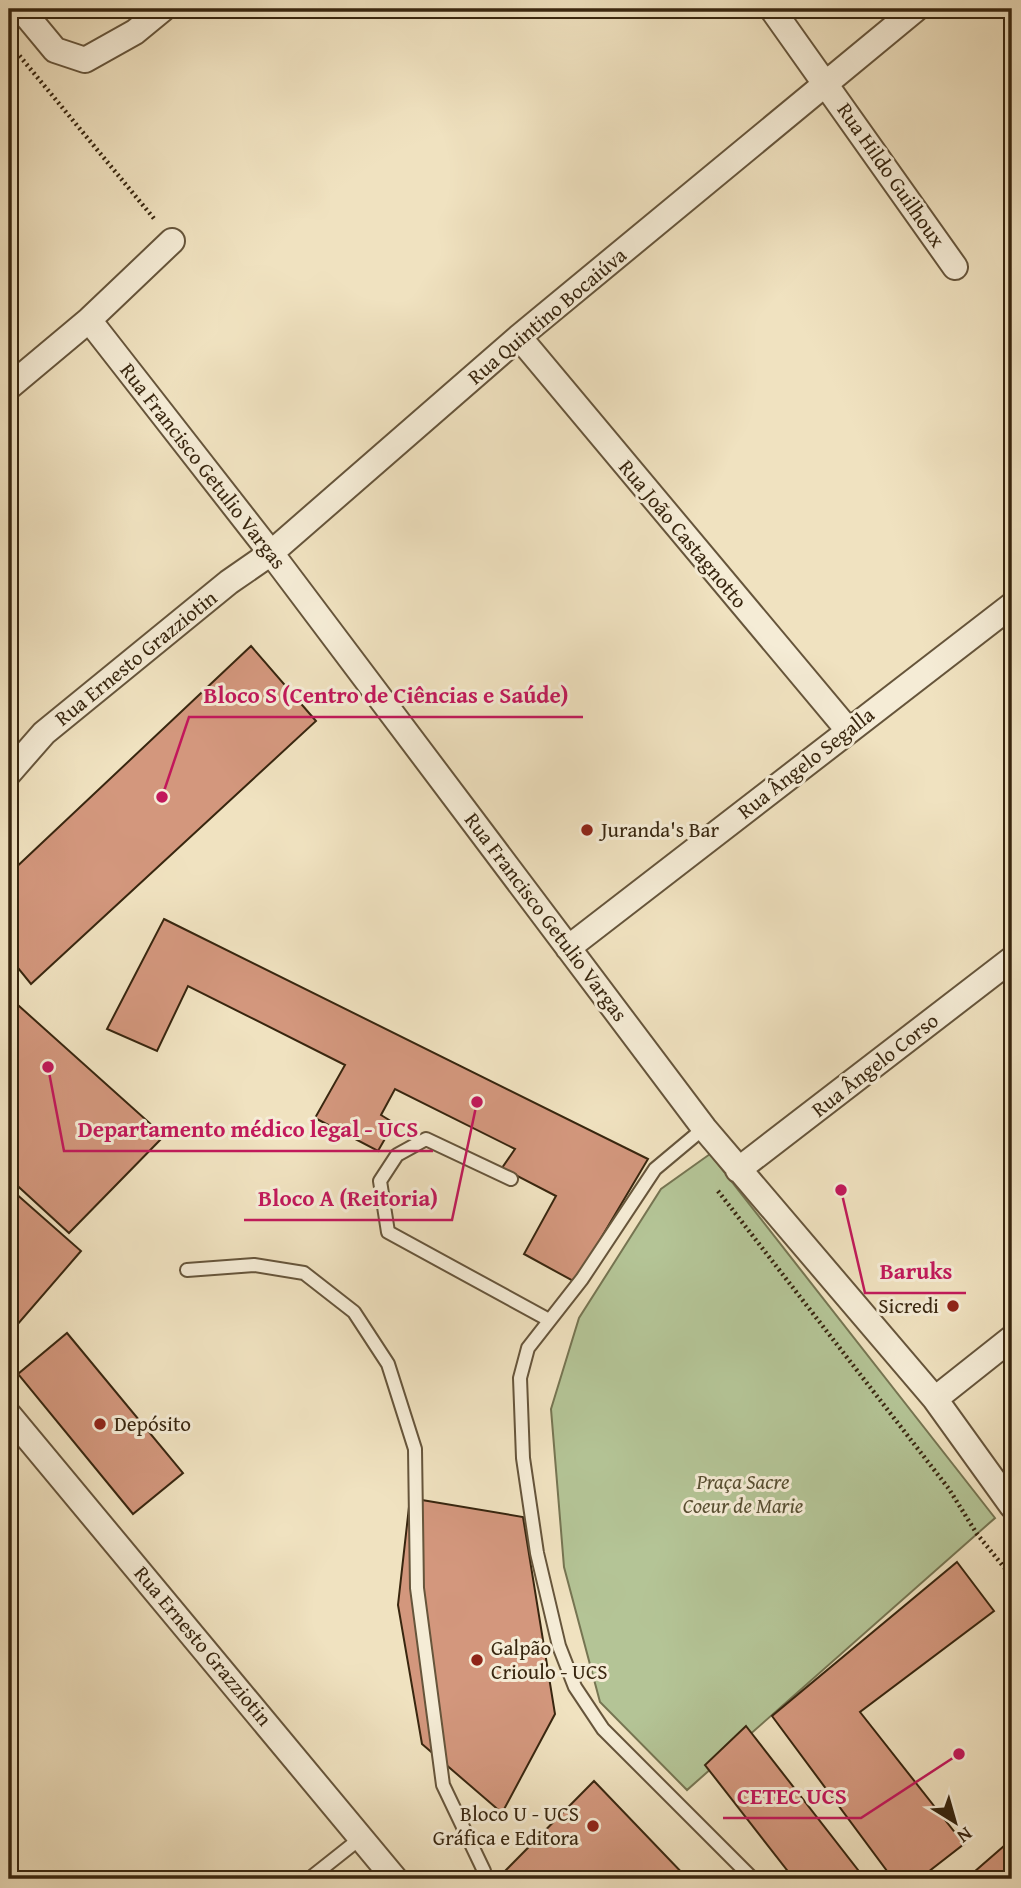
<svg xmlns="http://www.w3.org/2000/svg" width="1021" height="1888" viewBox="0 0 1021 1888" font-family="'Gentium Book Plus',serif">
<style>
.green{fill:#b4c496;stroke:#767552;stroke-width:2}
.building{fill:#d3977d;stroke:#38260f;stroke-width:2}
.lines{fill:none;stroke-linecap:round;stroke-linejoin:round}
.service-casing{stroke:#66553b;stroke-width:16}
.minor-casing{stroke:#66553b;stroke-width:28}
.path{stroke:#38260f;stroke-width:4.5;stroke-dasharray:2 3.5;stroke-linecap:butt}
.service{stroke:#f5ecd6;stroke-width:12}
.minor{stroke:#f5ecd6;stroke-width:24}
.poi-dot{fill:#8f2418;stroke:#f5ecd6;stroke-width:2.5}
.labels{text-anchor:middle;stroke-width:6;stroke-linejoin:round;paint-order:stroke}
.street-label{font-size:21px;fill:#38260f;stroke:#f5ecd6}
.poi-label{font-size:21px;fill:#38260f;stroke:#f5ecd6;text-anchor:start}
.park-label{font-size:21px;font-style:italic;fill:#574e31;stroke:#f5ecd6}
.leader{fill:none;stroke:#c2185b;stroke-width:2.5}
.callout-dot{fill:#c2185b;stroke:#f5ecd6;stroke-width:2.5}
.callout-label{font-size:23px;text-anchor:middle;font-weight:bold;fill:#c2185b;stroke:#f5ecd6;stroke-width:6;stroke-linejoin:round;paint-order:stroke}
</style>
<rect width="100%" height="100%" fill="#f0e2c0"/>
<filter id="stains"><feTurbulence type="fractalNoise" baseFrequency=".00286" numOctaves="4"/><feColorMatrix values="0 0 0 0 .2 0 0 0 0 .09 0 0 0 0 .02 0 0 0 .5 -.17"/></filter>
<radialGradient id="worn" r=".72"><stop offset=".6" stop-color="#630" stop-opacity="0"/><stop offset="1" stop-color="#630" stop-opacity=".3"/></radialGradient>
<path class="green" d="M710,1154L995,1518L687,1790L600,1702L564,1567L551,1409L579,1318L661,1189Z"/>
<path class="building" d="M251,646L316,721L31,984L9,957V874Z
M164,919L648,1159L575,1282L524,1254L556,1196L502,1168L515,1149L395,1089L381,1115L394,1123L378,1151L315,1118L345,1065L188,986L157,1051L107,1029Z
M9,997L164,1136L69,1233L9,1178Z
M14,1192L81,1251L17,1325L9,1316V1199Z
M67,1333L183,1473L133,1514L18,1374Z
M410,1498L523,1517L555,1714L502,1813L422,1744L398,1605Z
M957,1562L994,1611L860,1712L964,1844L919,1879H893L772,1716Z
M746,1726L865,1879H794L705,1765Z
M594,1781L688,1879H516L506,1870Z
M1012,1839V1879H966Z"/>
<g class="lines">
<defs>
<path id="service" d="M704,1128L655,1169L582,1279L528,1348L520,1378L523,1458L537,1553L559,1646L575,1687L603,1729L753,1879
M511,1179L426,1139L397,1155L380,1181L388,1232L549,1320
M187,1270L254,1265L304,1273L354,1312L388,1364L415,1449L417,1588L443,1785L484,1871
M309,1879L362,1837"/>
<path id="minor" d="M21,9L55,50L85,60L135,32L163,9
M772,9L955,267
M89,320L271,553L704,1128L935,1399L1012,1506
M519,337L848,730
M9,387L89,320L172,241
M9,773L44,733L229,582L271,553L519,337L916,9
M568,948L1012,605
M738,1170L1012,959
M935,1399L1012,1338
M9,1415L395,1879"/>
</defs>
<use href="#service" class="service-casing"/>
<use href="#minor" class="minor-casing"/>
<path class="path" d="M9,43L156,221
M718,1191L949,1489L977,1534L1012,1577"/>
<use href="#service" class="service"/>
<use href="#minor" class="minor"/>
</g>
<g class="poi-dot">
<circle cx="587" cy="830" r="7"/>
<circle cx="953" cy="1306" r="7"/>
<circle cx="100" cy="1424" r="7"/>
<circle cx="477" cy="1660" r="7"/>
<circle cx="593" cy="1826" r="7"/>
</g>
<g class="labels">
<g class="street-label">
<text transform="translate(891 175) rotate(55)" y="7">Rua Hildo Guilhoux</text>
<text transform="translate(547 316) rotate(-40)" y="7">Rua Quintino Bocaiúva</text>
<text transform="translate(203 466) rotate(52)" y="7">Rua Francisco Getulio Vargas</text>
<text transform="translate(683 534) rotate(50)" y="7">Rua João Castagnotto</text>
<text transform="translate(136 658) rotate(-39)" y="7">Rua Ernesto Grazziotin</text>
<text transform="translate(806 763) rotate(-38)" y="7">Rua Ângelo Segalla</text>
<text transform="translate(546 917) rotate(53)" y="7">Rua Francisco Getulio Vargas</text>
<text transform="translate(875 1065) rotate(-38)" y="7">Rua Ângelo Corso</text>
<text transform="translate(203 1646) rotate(50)" y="7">Rua Ernesto Grazziotin</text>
</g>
<g class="poi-label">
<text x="601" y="837">Juranda's Bar</text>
<text x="939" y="1313" text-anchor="end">Sicredi</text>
<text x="114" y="1431">Depósito</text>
<text x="491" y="1655">Galpão<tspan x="491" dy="24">Crioulo - UCS</tspan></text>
<text x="579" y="1821" text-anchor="end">Bloco U - UCS<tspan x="579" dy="24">Gráfica e Editora</tspan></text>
</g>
<g class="park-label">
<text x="743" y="1489">Praça Sacre<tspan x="743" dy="24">Coeur de Marie</tspan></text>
</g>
</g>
<path class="leader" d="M162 797L189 717H583M48 1067L64 1151H433M477 1102L452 1220H244M841 1190L865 1293H966M959 1754L861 1818H723"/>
<g class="callout-dot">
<circle cx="162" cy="797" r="7"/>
<circle cx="48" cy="1067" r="7"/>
<circle cx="477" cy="1102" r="7"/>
<circle cx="841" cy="1190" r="7"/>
<circle cx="959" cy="1754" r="7"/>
</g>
<g class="callout-label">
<text x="386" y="703">Bloco S (Centro de Ciências e Saúde)</text>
<text x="248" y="1137">Departamento médico legal - UCS</text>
<text x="348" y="1206">Bloco A (Reitoria)</text>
<text x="916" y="1279">Baruks</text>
<text x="792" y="1804">CETEC UCS</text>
</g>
<rect width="1021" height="1888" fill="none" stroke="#f0e2c0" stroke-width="35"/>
<rect x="10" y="10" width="1000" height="1867" fill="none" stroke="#38260f" stroke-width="3.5"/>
<rect x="18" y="18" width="986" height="1853" fill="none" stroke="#38260f" stroke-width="2"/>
<g transform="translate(955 1822) rotate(143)" stroke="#f5ecd6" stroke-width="5" paint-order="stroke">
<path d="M0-5L12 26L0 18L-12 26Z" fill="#38260f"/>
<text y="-10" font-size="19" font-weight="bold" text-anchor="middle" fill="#38260f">N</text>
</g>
<rect width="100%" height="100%" filter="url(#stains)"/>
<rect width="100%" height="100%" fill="url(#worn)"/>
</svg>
